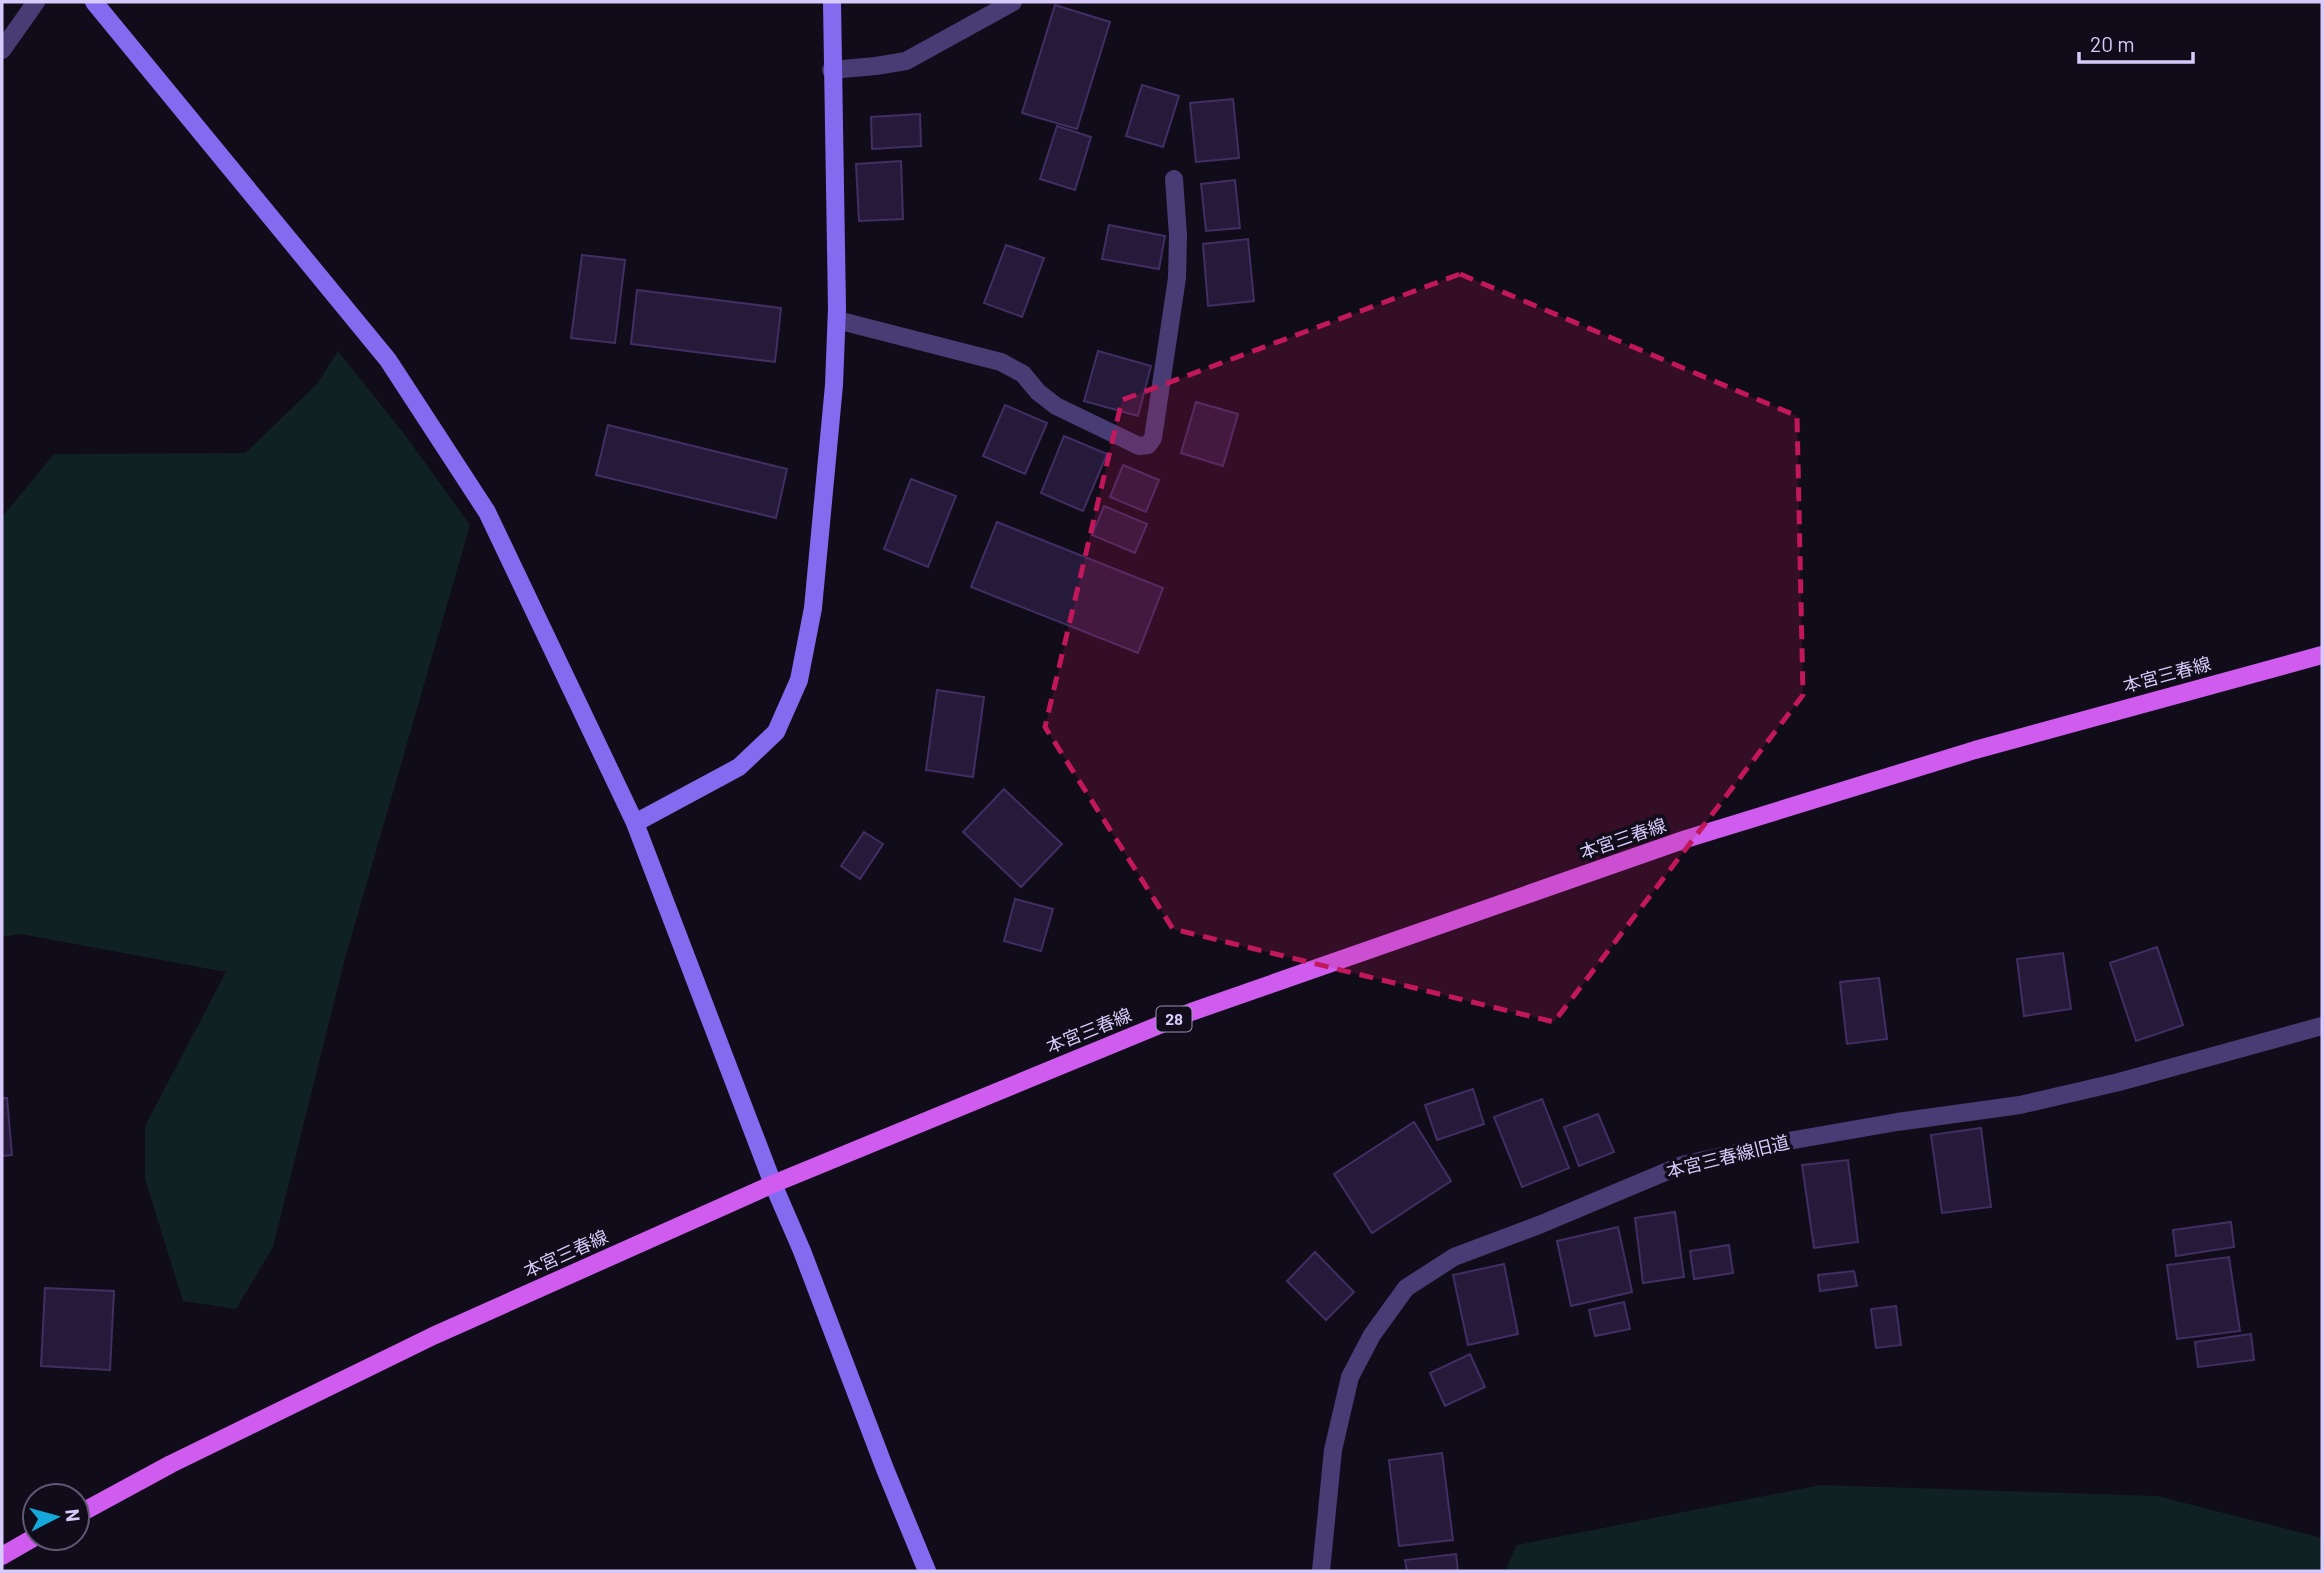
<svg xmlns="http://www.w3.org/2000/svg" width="2324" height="1573" viewBox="0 0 2324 1573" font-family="Barlow,'Noto Sans JP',sans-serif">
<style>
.green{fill:#102123}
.building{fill:#251a39;stroke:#412e63;stroke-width:2}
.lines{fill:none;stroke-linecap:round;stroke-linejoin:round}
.street{stroke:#473c74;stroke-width:18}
.secondary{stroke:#836bf0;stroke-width:18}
.primary{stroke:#cf5cef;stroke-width:18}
.marked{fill:#c2185b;fill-opacity:0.2;stroke:#c2185b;stroke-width:5;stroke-dasharray:14 9;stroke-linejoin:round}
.labels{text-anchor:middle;stroke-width:7;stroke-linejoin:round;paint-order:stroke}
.shield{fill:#110c1a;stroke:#9c91b7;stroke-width:2}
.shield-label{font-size:16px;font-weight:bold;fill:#d7cafa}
.street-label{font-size:18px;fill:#d7cafa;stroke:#110c1a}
</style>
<rect width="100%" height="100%" fill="#110c1a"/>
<path class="green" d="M338,351L405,435L470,525L344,962L273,1247L236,1309L183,1301L145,1179V1126L226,972L21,934L2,937V517L54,454L245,453L317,384Z
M1821,1485L2157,1496L2322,1538V1571H1505L1517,1545Z"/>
<path class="building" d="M1055,5L1110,22L1077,129L1022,113Z
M1142,85L1179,96L1163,147L1126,136Z
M1233,99L1239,158L1196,162L1190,103Z
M920,114L921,146L872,149L871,117Z
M1057,126L1091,137L1075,190L1040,179Z
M901,161L903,219L859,221L856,164Z
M1235,180L1240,228L1206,231L1201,184Z
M1109,225L1165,236L1159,269L1102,259Z
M1248,239L1254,301L1208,306L1203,244Z
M1006,245L1044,258L1022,317L984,303Z
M582,255L625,260L615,343L571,338Z
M637,290L781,308L775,362L631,344Z
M1098,351L1151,366L1138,416L1084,401Z
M1196,402L1238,414L1223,466L1181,453Z
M1005,405L1047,423L1025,474L983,456Z
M608,425L787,469L776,518L596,475Z
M1064,436L1107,454L1083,511L1041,493Z
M1123,465L1159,480L1146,512L1110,497Z
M911,479L956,496L928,567L884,549Z
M1104,506L1147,524L1135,553L1092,535Z
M997,522L1163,588L1138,653L971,587Z
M937,690L984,697L973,777L926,770Z
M1004,789L1062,844L1021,887L963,832Z
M864,832L883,844L860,879L841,866Z
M1015,899L1053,909L1041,951L1004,941Z
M2157,947L2183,1025L2136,1041L2110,963Z
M2063,953L2071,1009L2024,1016L2017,959Z
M1879,978L1887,1039L1847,1044L1840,982Z
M1473,1089L1484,1124L1437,1140L1425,1105Z
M2,1098H7L12,1155L2,1156Z
M1542,1099L1569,1168L1522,1187L1494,1117Z
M1598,1114L1614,1152L1579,1166L1564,1127Z
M1414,1122L1451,1181L1372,1233L1334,1174Z
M1981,1128L1991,1207L1942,1213L1931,1135Z
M1848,1160L1858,1242L1814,1248L1802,1165Z
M1675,1212L1684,1277L1643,1283L1635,1218Z
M2231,1222L2234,1247L2176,1256L2173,1230Z
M1618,1227L1632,1292L1571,1306L1557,1241Z
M1729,1245L1733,1273L1694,1279L1690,1251Z
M1315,1252L1354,1292L1326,1320L1287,1281Z
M2229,1257L2240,1331L2177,1339L2167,1265Z
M1504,1264L1518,1334L1468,1345L1453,1275Z
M1854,1271L1857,1286L1820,1291L1818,1275Z
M45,1288L114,1291L110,1370L41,1366Z
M1624,1302L1630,1329L1595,1336L1589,1310Z
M1896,1306L1901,1345L1876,1348L1871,1309Z
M2251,1334L2254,1360L2198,1367L2195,1342Z
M1470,1354L1485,1387L1445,1406L1430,1373Z
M1442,1453L1453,1540L1399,1546L1389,1460Z
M1456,1554L1458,1571H1407L1405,1560Z"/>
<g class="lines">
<path class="street" d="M2,50L36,2
M831,70L876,66L906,61L1013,2
M837,320L1001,362L1023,374L1038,392L1056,406L1139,446L1148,445L1153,438L1177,278L1178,235L1174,179
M1321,1571L1333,1450L1350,1377L1372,1335L1406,1288L1454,1257L1539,1225L1682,1165L1794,1140L1897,1122L2020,1105L2119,1082L2322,1026"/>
<path class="secondary" d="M94,2L388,360L487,512L635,823
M832,2L837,308L834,385L813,608L799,680L776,732L739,767L635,823L773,1184L802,1251L885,1469L927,1571"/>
<path class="primary" d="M77,1515L171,1464L433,1336L773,1184L1191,1012L1686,839L1975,750L2322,655
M2,1556L35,1537"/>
</g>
<path class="marked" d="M1460,274L1797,416L1803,695L1554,1022L1173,929L1045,727L1122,400Z"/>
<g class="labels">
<rect class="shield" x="1156.5" y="1006.5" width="35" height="25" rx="5"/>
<g class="shield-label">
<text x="1174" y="1025">28</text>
</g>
<g class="street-label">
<text transform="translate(2167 675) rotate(-15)" y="6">本宮三春線</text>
<text transform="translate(1623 839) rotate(-19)" y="6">本宮三春線</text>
<text transform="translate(1089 1031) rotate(-22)" y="6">本宮三春線</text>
<text transform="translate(1728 1157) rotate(-14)" y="6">本宮三春線旧道</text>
<text transform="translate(566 1254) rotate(-24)" y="6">本宮三春線</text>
</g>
</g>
<rect width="2324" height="1573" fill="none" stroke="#d7cafa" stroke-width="7"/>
<g transform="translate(56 1517) rotate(84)"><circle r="33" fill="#110c1a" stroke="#605874" stroke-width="2"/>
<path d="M0-5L12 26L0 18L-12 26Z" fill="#15a8db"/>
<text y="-10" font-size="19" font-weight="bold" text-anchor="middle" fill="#d7cafa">N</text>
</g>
<path d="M2079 52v10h114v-10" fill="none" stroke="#d7cafa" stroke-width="3.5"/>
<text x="2090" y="52" font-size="21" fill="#d7cafa" stroke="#110c1a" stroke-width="5" paint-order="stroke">20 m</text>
</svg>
